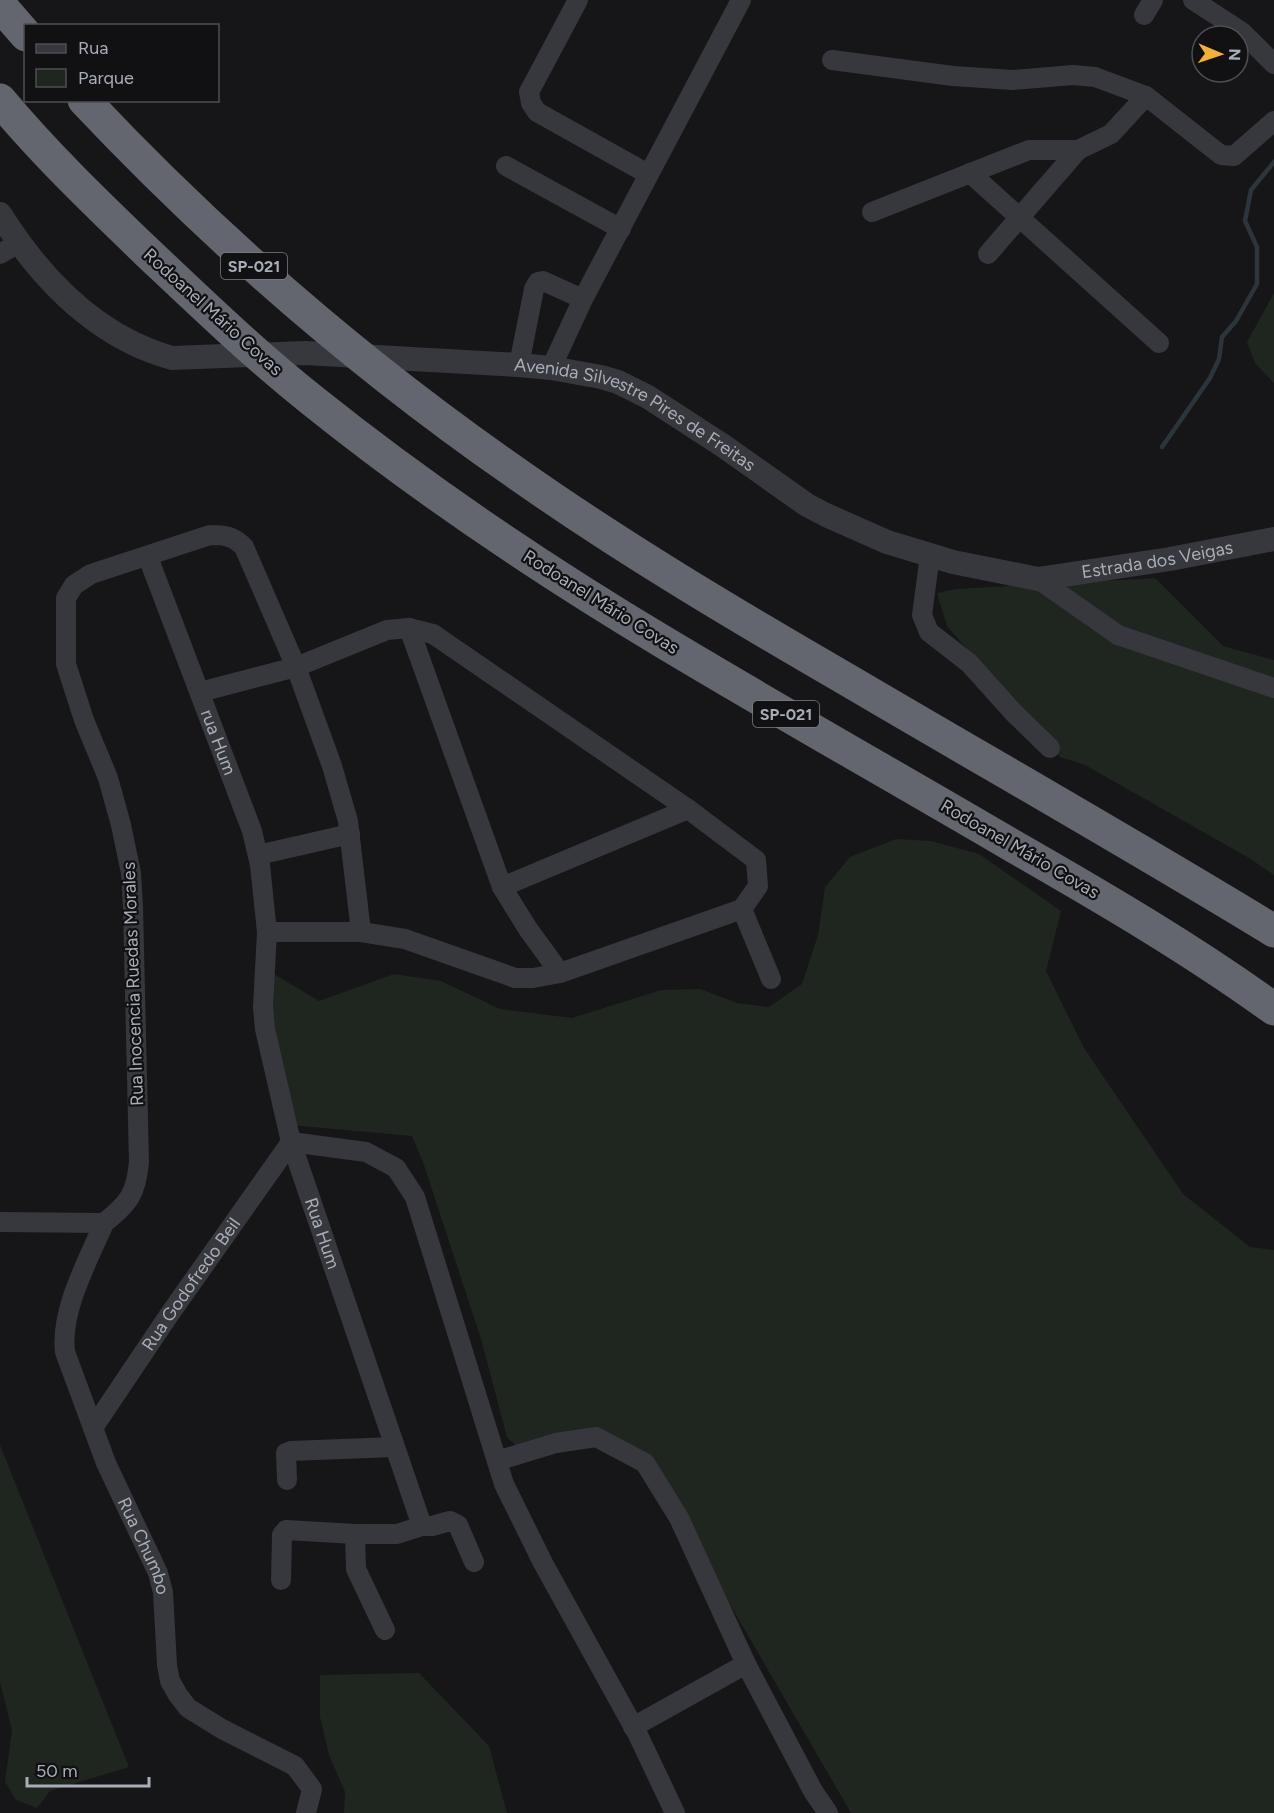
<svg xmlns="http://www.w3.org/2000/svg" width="1274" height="1813" viewBox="0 0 1274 1813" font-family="Figtree,sans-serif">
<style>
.green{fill:#1e261f}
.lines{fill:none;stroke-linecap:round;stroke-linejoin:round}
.stream{stroke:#2c353c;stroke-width:4.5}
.minor{stroke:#37383d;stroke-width:20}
.tertiary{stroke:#37383d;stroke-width:24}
.motorway{stroke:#63666e;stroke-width:33}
.labels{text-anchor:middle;stroke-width:4.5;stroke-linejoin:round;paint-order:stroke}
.shield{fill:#111113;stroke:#7b7e86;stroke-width:1.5}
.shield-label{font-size:16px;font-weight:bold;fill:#a8adb8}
.street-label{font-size:18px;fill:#a8adb8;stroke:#111113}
</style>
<rect width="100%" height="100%" fill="#161618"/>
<path class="green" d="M1274,293V383L1255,363L1247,342Z
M1155,578L1223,646L1274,660V875L1249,858L1085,765L1060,757L947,626L937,593L956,589Z
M896,839L931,841L979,854L1061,911L1046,971L1084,1048L1183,1194L1250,1247L1274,1250V1813H851L685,1527L645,1463L596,1437L523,1453L507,1437L481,1339L423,1162L412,1136L290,1125L268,1029L269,971L319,1001L394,974L441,981L500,1009L572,1018L661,990L700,989L737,1003L769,1007L802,984L818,935L825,887L850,857Z
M0,1445L129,1767L50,1791L37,1808L16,1800L5,1782L12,1730L0,1682Z
M419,1673L489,1746L507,1813H344L345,1792L329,1755L320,1717V1675Z"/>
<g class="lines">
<path class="stream" d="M1162,447L1210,378L1219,359L1222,337L1236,321L1257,284V247L1245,221L1251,190L1274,162"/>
<g class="minor">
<path d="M578,0L529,92L531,103L537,112L648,174"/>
<path d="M1193,0L1242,32L1274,64"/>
<path d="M1144,15L1153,0"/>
<path d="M832,60L953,76L1013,80L1073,75L1095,77L1146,96L1221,155L1234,156L1274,121"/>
<path d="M506,166L621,229"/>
<path d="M970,173L1159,343"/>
<path d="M872,212L1029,150H1078L1111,134L1146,96"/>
<path d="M0,254L18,243"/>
<path d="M988,254L1078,150"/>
<path d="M519,365L534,289L538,282L543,281L583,299"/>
<path d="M551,368L583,299L741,0"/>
<path d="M930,555L922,615L929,632L969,663L1014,713L1050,748"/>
<path id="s1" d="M148,557L252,831L260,865L267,932L263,1007L265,1029L291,1142L422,1526"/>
<path d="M1038,579L1118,635L1274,688"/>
<path d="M409,628L502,887L528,929L560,973"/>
<path d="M200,692L296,667L387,630L409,628L433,634L688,809L756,860L758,886L742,909L560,973L533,978H515L405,939L361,932H267"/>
<path d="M258,855L350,834"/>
<path d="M502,887L688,809"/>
<path d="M742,909L771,979"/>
<path d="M0,1222L104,1223"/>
<path d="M104,1223C129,1203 136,1194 139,1162L133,907L131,873L121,825L108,778L84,720L66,664V598L74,585L91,574L210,535C225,535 233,536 244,547L296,667L332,766L348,821L361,932"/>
<path id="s2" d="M104,1223C88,1261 60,1310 65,1352L106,1463L158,1573L163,1592L167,1665L170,1681L178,1695L188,1708L222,1729L295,1766L312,1789L306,1813"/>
<path id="s3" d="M93,1428L169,1315L291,1142L366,1152L396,1168L415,1197L504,1484L543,1563L638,1735L675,1813"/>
<path d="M497,1461L556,1443L596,1437L645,1463L679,1518L746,1664"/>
<path d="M287,1480L286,1453L291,1451L394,1447"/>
<path d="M355,1534H397L422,1526H432L450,1521L458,1525L474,1562"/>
<path d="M281,1580L282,1535L286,1530L355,1534L356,1569L385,1630"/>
<path d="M633,1727L746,1664L813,1791L828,1813"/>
</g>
<path class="tertiary" id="s4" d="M0,214C41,279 96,337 172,358L305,353L519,365L551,368L601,377L618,382L648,397L722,445L807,505L826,515L887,542L930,555L953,562L1038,579L1170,559L1274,539"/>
<path class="motorway" d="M0,5L26,35
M0,100C46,155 97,204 148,253C202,304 255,355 313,401C424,490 543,570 665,643C780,712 897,778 1013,846C1102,897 1191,949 1274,1009
M84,100C215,239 359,364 516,473C624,549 737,616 851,682C992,765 1135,846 1274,931"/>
</g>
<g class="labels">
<g class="shield">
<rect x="221" y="253" width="66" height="26" rx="4.5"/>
<rect x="753" y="701" width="66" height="26" rx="4.5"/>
</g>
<g class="shield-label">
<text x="254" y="272">SP-021</text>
<text x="786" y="720">SP-021</text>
</g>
<g class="street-label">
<text transform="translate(213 312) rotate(42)" y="6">Rodoanel Mário Covas</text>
<text dy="6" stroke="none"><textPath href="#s4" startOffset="705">Avenida Silvestre Pires de Freitas</textPath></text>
<text dy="6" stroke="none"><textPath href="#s4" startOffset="1268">Estrada dos Veigas</textPath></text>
<text transform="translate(601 602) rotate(32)" y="6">Rodoanel Mário Covas</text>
<text dy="6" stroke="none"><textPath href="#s1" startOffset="198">rua Hum</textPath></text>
<text transform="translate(1020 849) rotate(30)" y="6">Rodoanel Mário Covas</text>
<text transform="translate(133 984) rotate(-92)" y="6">Rua Inocencia Ruedas Morales</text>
<text dy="6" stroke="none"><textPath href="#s1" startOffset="705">Rua Hum</textPath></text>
<text dy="6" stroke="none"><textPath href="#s3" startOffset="174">Rua Godofredo Beil</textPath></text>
<text dy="6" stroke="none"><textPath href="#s2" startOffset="346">Rua Chumbo</textPath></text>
</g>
</g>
<rect x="24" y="24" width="195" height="78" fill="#111113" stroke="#4d4f55" stroke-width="1.5"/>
<rect x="36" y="44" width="30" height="9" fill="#37383d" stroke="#4d4f55" stroke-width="1.5"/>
<text x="78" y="54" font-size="18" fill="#a8adb8">Rua</text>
<rect x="36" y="69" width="30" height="18" fill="#1e261f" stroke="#4d4f55" stroke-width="1.5"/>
<text x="78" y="84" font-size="18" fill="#a8adb8">Parque</text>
<g transform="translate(1220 54) rotate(92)"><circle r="28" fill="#111113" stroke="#4d4f55" stroke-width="1.5"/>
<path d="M0-4.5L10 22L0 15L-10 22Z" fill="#f2b134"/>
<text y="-9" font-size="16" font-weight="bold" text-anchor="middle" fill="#a8adb8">N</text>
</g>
<path d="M27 1777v9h122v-9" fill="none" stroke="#a8adb8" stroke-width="3"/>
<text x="36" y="1777" font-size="18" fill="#a8adb8" stroke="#111113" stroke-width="4.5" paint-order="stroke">50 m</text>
</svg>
